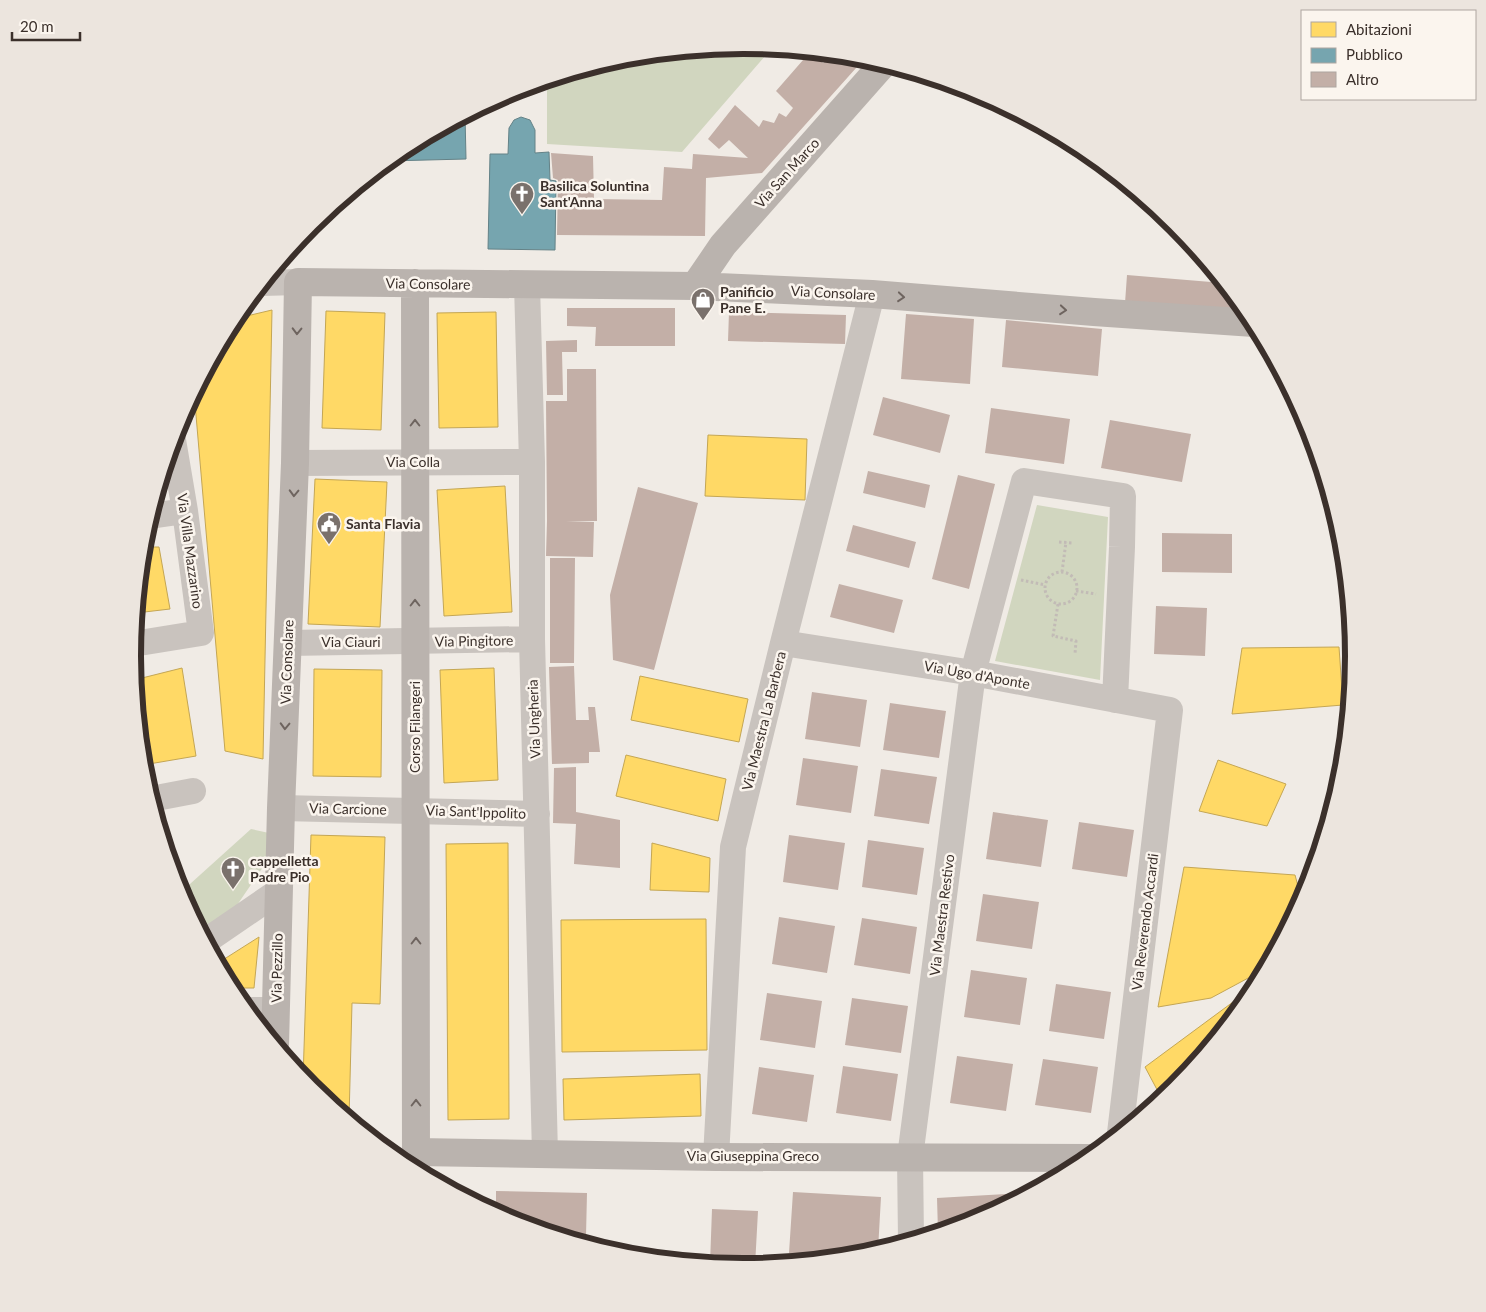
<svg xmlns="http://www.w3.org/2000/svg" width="1486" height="1312" viewBox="0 0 1486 1312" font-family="Lato,sans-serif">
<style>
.green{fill:#d1d6bf}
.homes{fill:#ffd966;stroke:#c4a654}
.public{fill:#76a5af;stroke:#648287}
.building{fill:#c3afa7}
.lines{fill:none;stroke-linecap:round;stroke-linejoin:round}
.path{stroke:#c2bbb6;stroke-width:3;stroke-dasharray:2.5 2.5;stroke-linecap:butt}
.street{stroke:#c9c3be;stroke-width:26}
.secondary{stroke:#bab3ae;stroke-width:28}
.oneway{stroke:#6e645f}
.labels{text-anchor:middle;stroke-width:5;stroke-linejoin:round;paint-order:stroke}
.street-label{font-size:14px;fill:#3b302b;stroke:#fbf5ee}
.poi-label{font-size:14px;font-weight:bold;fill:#3b302b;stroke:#fbf5ee;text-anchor:start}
.rim{fill:none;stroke:#3b302b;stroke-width:6}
</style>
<rect width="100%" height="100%" fill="#f0ebe5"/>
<path class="green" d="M743,45L758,47L766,55L682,152L547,144V80L624,57Z
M1037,505L1108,517L1100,680L995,661Z
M251,829L269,833L265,864L229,917L200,931L180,893Z"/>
<path class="homes" d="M1002,105L1024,117L999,114Z
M272,310L263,759L225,751L194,392L234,319Z
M326,311L385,313L381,430L322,428Z
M496,312L498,427L439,428L437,313Z
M708,435L807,439L805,500L705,496Z
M315,479L387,482L380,627L308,624Z
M505,486L512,612L444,616L437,490Z
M143,547H159L170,609L136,613Z
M1339,647L1343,705L1232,714L1242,648Z
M182,668L196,756L143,765L134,680Z
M494,668L498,780L444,783L440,670Z
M314,669L382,670L381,777L313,776Z
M640,676L748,699L739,742L631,720Z
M626,755L726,779L718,821L616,796Z
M1218,760L1286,784L1267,826L1199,811Z
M311,835L385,837L380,1004L352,1003L349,1119L311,1088L303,1079Z
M508,843L509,1119L448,1120L446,844Z
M652,843L710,858L709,892L650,890Z
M1184,867L1295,875L1302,901L1265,969L1211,998L1158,1007Z
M706,919L707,1050L562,1052L561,920Z
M259,937L254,988H231L218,963Z
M1256,985L1251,996L1175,1088L1162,1099L1145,1067Z
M700,1074L701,1116L564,1120L563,1079Z"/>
<path class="public" d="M465,115L466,159L388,161L404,148Z
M521,117L530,120L535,130V153L549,152L550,180L556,181L555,250L488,249L490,154H508L509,128L514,120Z"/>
<path class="building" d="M810,52H814L823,63L834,54L865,58L762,173L706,178L705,236L557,235L558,180L553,178L551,153L593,156L594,199L662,200L664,167L692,169L693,154L748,158L729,140L719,149L708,139L735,105L759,127L763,120L774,123L779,113L786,117L793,108L776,91Z
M1127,275L1223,283L1248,313L1125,303Z
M567,308H675V346H595L596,327L567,326Z
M729,312L846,315L845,344L728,341Z
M906,314L974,319L970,384L901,379Z
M1006,320L1102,329L1098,376L1002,367Z
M577,340V352H562L563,395H547L546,341Z
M567,369H596L597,521H566L594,522L593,557L546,556L547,521L546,401H567Z
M883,397L950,415L940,453L873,435Z
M991,408L1070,419L1064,464L985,453Z
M1110,420L1191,434L1182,482L1101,468Z
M868,471L930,485L925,508L863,493Z
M958,475L995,484L969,589L932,579Z
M638,487L698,503L654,670L613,660L610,595Z
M853,525L916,542L909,568L846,551Z
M1162,533L1232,534V573L1162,572Z
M550,558H575L574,663H550Z
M839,584L903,600L894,633L830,617Z
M1156,606L1207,608L1205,656L1154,654Z
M574,666L576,720H589L588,707H595L600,752H589V763L552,764L549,667Z
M812,692L867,700L860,747L805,739Z
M890,703L946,711L939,758L883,750Z
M803,758L858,766L851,813L796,805Z
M576,767V812L620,820V868L574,864L576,824L553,823L554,768Z
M881,769L937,777L929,824L874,816Z
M993,812L1048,820L1041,867L986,859Z
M1079,822L1134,830L1127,877L1072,869Z
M789,835L845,843L838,890L783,882Z
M868,840L924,848L917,895L862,887Z
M983,894L1039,902L1032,949L976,941Z
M779,917L835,926L827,973L772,964Z
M862,918L917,927L910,974L854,965Z
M971,970L1027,978L1020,1025L964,1017Z
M1056,984L1111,992L1104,1039L1049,1031Z
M767,993L822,1001L815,1048L760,1040Z
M852,998L908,1006L901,1053L845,1045Z
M957,1056L1013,1064L1006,1111L950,1103Z
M1043,1059L1098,1067L1091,1113L1035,1105Z
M843,1066L898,1074L891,1121L836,1113Z
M759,1067L814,1075L807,1122L752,1114Z
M496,1191L587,1193L586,1236H560L509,1220L496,1213Z
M793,1192L881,1197L878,1250L862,1255L850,1256L789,1253Z
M1006,1194L1007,1204L977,1221L938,1232L937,1198Z
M712,1209L758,1211L755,1266L743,1267L710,1264Z
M611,1251L681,1253L680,1261L624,1255Z"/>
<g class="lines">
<path class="path" d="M1059,542L1073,543
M1062,572L1066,542
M1045 588a16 16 0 1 1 32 0a16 16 0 1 1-32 0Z
M1021,580L1045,585
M1076,591L1096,594
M1058,604L1053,636L1076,641L1075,654"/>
<path class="street" d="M262,283L298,282
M527,285L532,462V639L545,1154
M295,463L532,462
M150,516L185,511
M288,643L532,639
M783,643L973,673L1170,710L1120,1133
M133,644L201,633L185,511L173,440
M151,799L193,791
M281,808L537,814
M206,941L279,891
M247,1010H276
M716,1157L733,847L783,643L872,294
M911,1240L910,1157L973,673L1024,481L1123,496L1122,547L1115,700"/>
<path class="secondary" d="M415,283L416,1171
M695,286L723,245L884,63
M275,1045L281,808L295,463L298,282L695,286L872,294L1094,312L1254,323
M416,1152L716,1157L1090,1158"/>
</g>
<defs><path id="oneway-chevron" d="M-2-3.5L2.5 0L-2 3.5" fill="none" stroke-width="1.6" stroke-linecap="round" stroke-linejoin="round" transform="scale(1.25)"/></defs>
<g class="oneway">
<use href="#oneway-chevron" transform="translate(901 297) rotate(5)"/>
<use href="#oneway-chevron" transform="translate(1063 310) rotate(5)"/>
<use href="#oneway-chevron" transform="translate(297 331) rotate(91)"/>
<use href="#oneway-chevron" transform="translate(415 423) rotate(-90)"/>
<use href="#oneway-chevron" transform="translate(294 493) rotate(92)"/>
<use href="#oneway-chevron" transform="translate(415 603) rotate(-90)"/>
<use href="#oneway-chevron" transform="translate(285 726) rotate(92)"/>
<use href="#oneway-chevron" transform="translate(416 941) rotate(-90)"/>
<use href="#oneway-chevron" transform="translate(416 1103) rotate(-90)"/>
</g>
<defs>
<symbol id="church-pin" viewBox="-11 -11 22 30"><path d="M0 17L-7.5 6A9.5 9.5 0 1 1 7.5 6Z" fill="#7a716c" stroke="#fbf5ee"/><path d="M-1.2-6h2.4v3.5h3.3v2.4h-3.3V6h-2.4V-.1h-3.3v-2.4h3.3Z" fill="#fff"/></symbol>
<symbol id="shop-pin" viewBox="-11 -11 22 30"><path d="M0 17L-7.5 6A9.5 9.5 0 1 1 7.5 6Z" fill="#7a716c" stroke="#fbf5ee"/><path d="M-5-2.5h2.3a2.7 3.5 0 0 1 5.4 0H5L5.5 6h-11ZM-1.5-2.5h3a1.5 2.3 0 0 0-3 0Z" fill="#fff"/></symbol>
<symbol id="civic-pin" viewBox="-11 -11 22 30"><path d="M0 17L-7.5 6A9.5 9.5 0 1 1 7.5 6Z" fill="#7a716c" stroke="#fbf5ee"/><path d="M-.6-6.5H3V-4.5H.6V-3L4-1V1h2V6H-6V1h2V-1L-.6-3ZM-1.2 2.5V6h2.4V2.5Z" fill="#fff"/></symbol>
</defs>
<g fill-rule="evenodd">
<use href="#church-pin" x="508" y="180" width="28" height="38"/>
<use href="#shop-pin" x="689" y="286" width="28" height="38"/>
<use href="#civic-pin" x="315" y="510" width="28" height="38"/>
<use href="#church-pin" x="219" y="855" width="28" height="38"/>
</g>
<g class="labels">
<g class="street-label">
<text transform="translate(787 173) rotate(-48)" y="5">Via San Marco</text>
<text transform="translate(428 284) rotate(1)" y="5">Via Consolare</text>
<text transform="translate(833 293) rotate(3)" y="5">Via Consolare</text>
<text x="413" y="467">Via Colla</text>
<text transform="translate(190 551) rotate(82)" y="5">Via Villa Mazzarino</text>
<text transform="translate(474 641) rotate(-1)" y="5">Via Pingitore</text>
<text x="351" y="647">Via Ciauri</text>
<text transform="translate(287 662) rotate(-88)" y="5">Via Consolare</text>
<text transform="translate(977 675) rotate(10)" y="5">Via Ugo d'Aponte</text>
<text transform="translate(534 719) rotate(-92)" y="5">Via Ungheria</text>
<text transform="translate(764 721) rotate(-76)" y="5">Via Maestra La Barbera</text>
<text transform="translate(415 727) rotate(-90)" y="5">Corso Filangeri</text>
<text transform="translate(348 809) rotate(1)" y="5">Via Carcione</text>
<text transform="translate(476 812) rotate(2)" y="5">Via Sant'Ippolito</text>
<text transform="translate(942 915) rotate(-83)" y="5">Via Maestra Restivo</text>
<text transform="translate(1145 922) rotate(-83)" y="5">Via Reverendo Accardi</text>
<text transform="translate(277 968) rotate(-89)" y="5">Via Pezzillo</text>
<text x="753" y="1161">Via Giuseppina Greco</text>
</g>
<g class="poi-label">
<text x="540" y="191">Basilica Soluntina<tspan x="540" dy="16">Sant'Anna</tspan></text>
<text x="720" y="297">Panificio<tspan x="720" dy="16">Pane E.</tspan></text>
<text x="346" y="529">Santa Flavia</text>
<text x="250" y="866">cappelletta<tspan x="250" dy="16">Padre Pio</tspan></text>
</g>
</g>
<path d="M0 0H1486V1312H0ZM141 656a602 602 0 1 1 1204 0a602 602 0 1 1-1204 0Z" fill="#ece5de" fill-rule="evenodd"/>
<path class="rim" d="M141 656a602 602 0 1 1 1204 0a602 602 0 1 1-1204 0Z"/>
<rect x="1301" y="10" width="175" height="90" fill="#fbf5ee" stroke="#aea6a0"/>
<rect x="1311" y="22" width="25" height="15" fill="#ffd966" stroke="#aea6a0"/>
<text x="1346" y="35" font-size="15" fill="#3b302b">Abitazioni</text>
<rect x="1311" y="48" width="25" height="15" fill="#76a5af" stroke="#aea6a0"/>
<text x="1346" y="60" font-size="15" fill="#3b302b">Pubblico</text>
<rect x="1311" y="72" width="25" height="15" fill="#c3afa7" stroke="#aea6a0"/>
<text x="1346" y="85" font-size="15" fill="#3b302b">Altro</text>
<path d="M12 32v8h68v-8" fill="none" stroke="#3b302b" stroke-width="2.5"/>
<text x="20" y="32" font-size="15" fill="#3b302b" stroke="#fbf5ee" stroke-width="4" paint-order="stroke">20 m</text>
</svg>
